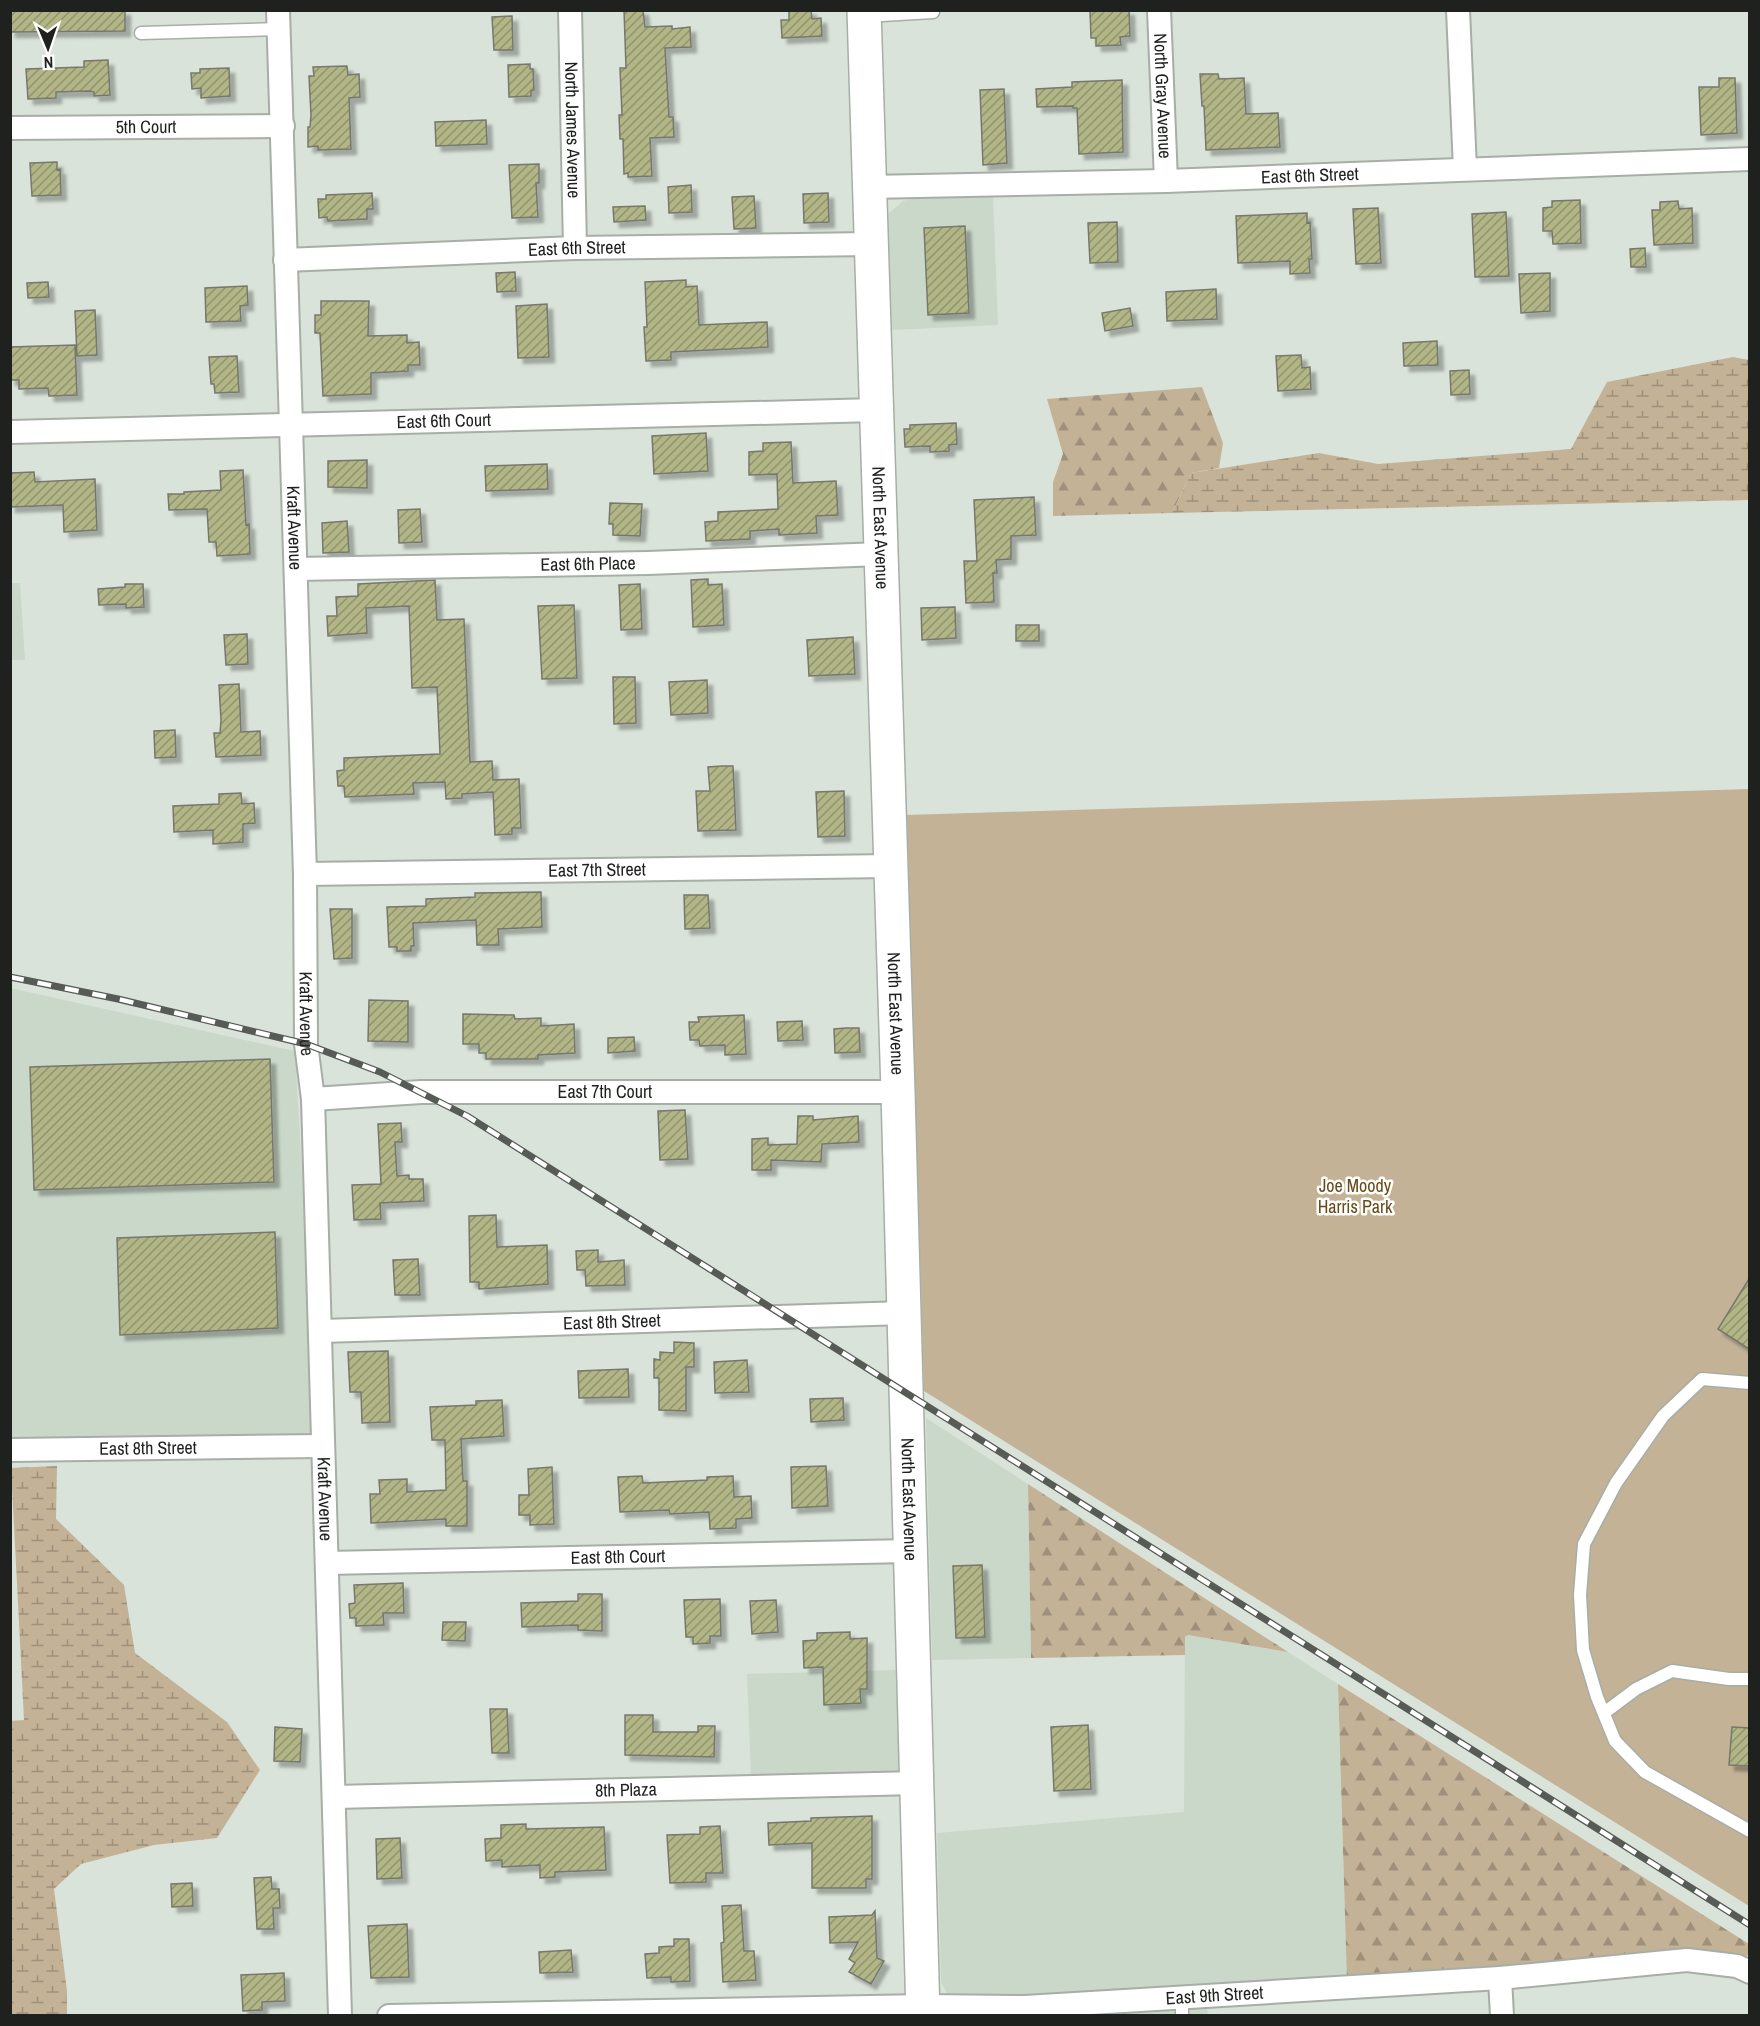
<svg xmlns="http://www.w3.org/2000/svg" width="1760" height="2026" viewBox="0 0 1760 2026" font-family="'Archivo Narrow',sans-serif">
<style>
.built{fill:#cad8ca}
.green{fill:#c3b296}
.forest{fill:url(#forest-firs)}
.wetland{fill:url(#wetland-marsh)}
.building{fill:url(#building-hatch);stroke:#76786d;stroke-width:1.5;filter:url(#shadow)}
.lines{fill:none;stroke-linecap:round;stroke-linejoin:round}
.service-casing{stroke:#a6aea6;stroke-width:15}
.minor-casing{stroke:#a6aea6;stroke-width:26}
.secondary-casing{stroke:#a6aea6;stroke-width:36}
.service{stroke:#fff;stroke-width:12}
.minor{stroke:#fff;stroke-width:22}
.secondary{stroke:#fff;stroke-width:33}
.rail-casing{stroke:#565b56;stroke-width:7}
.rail{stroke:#fff;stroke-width:4.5;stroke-dasharray:14;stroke-linecap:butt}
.labels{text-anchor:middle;stroke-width:5;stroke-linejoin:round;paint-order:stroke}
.street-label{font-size:18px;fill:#1e211e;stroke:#fff}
.park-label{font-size:18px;fill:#674b17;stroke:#fff}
</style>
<defs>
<pattern id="forest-firs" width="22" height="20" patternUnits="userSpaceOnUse" patternTransform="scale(1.5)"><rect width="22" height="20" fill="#c3b296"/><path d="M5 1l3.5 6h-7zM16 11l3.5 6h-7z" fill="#9e907a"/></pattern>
<pattern id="wetland-marsh" width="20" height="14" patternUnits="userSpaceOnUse" patternTransform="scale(1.5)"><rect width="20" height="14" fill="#c3b296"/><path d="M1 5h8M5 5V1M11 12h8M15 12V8" fill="none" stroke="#9e907a"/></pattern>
<pattern id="building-hatch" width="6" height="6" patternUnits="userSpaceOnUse" patternTransform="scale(1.5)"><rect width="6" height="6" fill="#b2b686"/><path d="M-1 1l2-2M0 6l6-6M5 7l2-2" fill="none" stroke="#90946d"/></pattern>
<filter id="shadow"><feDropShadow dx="5.5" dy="5.5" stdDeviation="1.5" flood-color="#0004"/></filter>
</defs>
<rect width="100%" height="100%" fill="#dae3da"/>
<path class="built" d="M993,196L998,325L892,330L888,218L889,213L903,201L911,199Z
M11,583H20L25,660H11Z
M10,988L295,1051L311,1331L313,1441L11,1446Z
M926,1418L1028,1484L1031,1658L932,1660Z
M1188,1635L1288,1652L1338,1684L1347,1982L957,2000L947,1993L941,1982L937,1833L1184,1812L1185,1637Z
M896,1670L899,1773L751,1777L747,1674Z
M1207,2007L1208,2016H1028Z"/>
<path class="green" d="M1749,789V1906L924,1391L907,815Z"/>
<path class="forest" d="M1202,387L1223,443L1219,468L1191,473L1172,513L1053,516V482L1063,454L1047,399Z
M1028,1484L1288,1652L1188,1635L1185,1637V1655L1031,1658Z
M1338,1684L1749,1944V1955L1742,1957L1686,1948L1347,1982Z"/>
<path class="wetland" d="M1733,357L1749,360V500L1172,513L1191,473L1319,453L1378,464L1571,449L1607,382Z
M57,1466L56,1519L124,1585L135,1653L227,1722L260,1770L217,1838L154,1845L81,1864L54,1889L67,1991V2015H11L10,1721L24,1720L11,1468Z"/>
<path class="building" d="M10,10H125V31L10,32Z
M624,10H643L645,27L672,26V29L690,27L691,47L665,48L669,117H673L674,137L650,138L652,176L628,177V173L624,174L623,139H620L619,115H622L620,68H626Z
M789,10H811L812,19L821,18L822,36L782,38L781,20H789Z
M1090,10H1129L1130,36L1120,37L1121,45L1096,46V38H1091Z
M512,16L513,50H494L492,17Z
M108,60L110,95L94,96V92L90,91L56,92V98L28,99L26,69L84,67V61Z
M530,64V69H533L534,90L531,91V96L509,97L508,65Z
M347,66L348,75L359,74L360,97L349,98L351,149L318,150V146L308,147V127H310L311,115L309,76H314L313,67Z
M229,68L230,96L201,98V88L192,89L191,73H200V69Z
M1200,74H1218L1219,79L1244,78L1246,114L1278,113L1280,147L1206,150L1204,106H1202Z
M1719,78H1735L1737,133L1701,135L1699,87H1719Z
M1122,80L1123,152L1079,154L1077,108H1073V106L1037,107L1036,89L1072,87V82Z
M1004,89L1007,163L983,165L980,90Z
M486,120L487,144L436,146L435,122Z
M57,162V170L60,169L61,195L32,196L30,163Z
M539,164V183H536L538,217L512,218L509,165Z
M691,185L692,212L669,213L668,187Z
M372,193L373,209H367V219L328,221L327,217L319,218L318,199H326V195Z
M828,193L829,222L804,223L803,194Z
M754,196L756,228L734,229L732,197Z
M1580,200L1581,243L1553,244L1552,231H1543V208L1552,207V201Z
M1678,201L1679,209L1692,208L1693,243L1654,245L1652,210H1660V202Z
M645,206L646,220L614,222L613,207Z
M1378,208L1381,263L1356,264L1353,209Z
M1506,212L1509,276L1475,277L1472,214Z
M1307,213V223L1310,222L1312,259H1309L1310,273L1290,274V261L1238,263L1236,216Z
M1117,222L1118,262L1090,263L1088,223Z
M965,226L969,313L928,315L924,228Z
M1645,248L1646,267H1631L1630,249Z
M515,272L516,291L497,292L496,273Z
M1550,273V311L1521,313L1519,274Z
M686,280V287L697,286L699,325L767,322L768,347L671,352V360L646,361L644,327H647L645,282Z
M48,282L49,297L28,298L27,283Z
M247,286L248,305L240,306L241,321L206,322L205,288Z
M1216,289L1217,319L1167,321L1166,292Z
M321,301H369L368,336L407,335V343L419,342L420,365H408V371L371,373V394L323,396L320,333H315V315H321Z
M547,304L549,357L518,358L516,306Z
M1130,308L1133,326L1105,331L1102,313Z
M95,310L97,355L77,356L75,311Z
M1437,341L1438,365L1404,366L1403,343Z
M75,345L77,395L49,396L48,388L19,389V380H10V347Z
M1301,355L1302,368L1310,367L1311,389L1278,391L1276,356Z
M237,356L239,392L215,393L214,384H211L209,357Z
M1469,370L1470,394L1451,395L1450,371Z
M956,423L957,444L949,445V451L930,452V446L905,447L904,429H910V425Z
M706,433L708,471L654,474L652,436Z
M791,442L793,483L836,481L838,515L816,516L817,533L779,535V529L750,531V539L706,541L705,522L718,521V512L778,509L777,474L749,475V452L763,451V443Z
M367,460V488L328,487V461Z
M547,464L548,489L486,491L485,466Z
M243,470L246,525L249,524L250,554L217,556L216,542H209L207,509L169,510L168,494H184V492L221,490L220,471Z
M34,472L35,482L95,479L97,530L64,532L63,505L10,507V473Z
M1034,497L1036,535L1011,536V559L996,560L997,573H993L994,602L966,603L964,561H977L974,500Z
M610,503L642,504L640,536L613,535V524H609Z
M420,509L422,542L399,543L398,510Z
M347,521L349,552L323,553L322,523Z
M708,579V585L722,584L724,625L693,627L691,580Z
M435,580L437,620L464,619L470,762L492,761L493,780L519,779L521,828H512V834L495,835L493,792L462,794V798L446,799L445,782L413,783L414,794L345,797L344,786H338L337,771L344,770V758L440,754L437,687L412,688L409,606L366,608L367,633L328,636L327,616H337L336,597L358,596V584Z
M125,584H143L144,607L126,608V604L99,605L98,589L125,587Z
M640,584L642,629L621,630L619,585Z
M574,605L577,678L542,679L538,606Z
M955,607L956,638L922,640L921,608Z
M1016,625H1039V641H1016Z
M247,634L248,664L226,665L224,635Z
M853,637L855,674L809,676L807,640Z
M613,677H635L636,723L614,724Z
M707,680L708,713L671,715L669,682Z
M239,684L241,732L260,731L261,755L216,757L214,733H220L221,720L219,685Z
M175,730L176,757L155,758L154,731Z
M722,766H733L736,830L698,831L696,791H710L708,767Z
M844,791L845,836L818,837L816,792Z
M241,793L242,804L254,803L255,823L243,824V842L213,844V830L174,832L173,806L219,804V794Z
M541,892L542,927L498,929L499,945H477L476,920L413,923L414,946H411V951H397V947H389L387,907L426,906V899L475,897V893Z
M684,895H708L710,928L685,929Z
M330,909H352V958L334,959Z
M369,1000L408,1001V1042L368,1041Z
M463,1014L514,1015L515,1019L541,1018V1026L574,1024L575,1053L538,1055V1059H486V1053H479V1044H463Z
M744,1015L746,1054L725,1055V1045L700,1046L699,1040H690L689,1022H699L698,1017Z
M802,1021L803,1040L778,1041L777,1022Z
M846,1028H859L860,1052L835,1053L834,1029Z
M634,1037L635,1051L608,1053V1038Z
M270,1059L274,1182L34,1190L30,1067Z
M685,1110L688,1159L660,1160L658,1111Z
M798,1116H813V1120L858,1116L859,1142L822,1144L821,1162L771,1160V1170H752V1139L768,1138V1145L797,1144Z
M401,1123L402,1142H395L397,1176L409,1175V1179H423L424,1201L380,1203L381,1219L354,1220L352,1185L381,1184L378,1124Z
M496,1215L497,1247L547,1245L548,1284L479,1289V1282H470L469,1216Z
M275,1232L278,1328L120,1335L117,1238Z
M598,1250V1262L624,1260L625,1285L586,1286L585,1270H577L576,1251Z
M418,1259L420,1295H395L393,1260Z
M1749,1279V1349L1718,1329Z
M674,1342L694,1343V1367H686V1411L659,1410V1378H654V1359L660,1360V1352L674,1353Z
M388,1351L390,1422L362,1423L361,1392H350L348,1352Z
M747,1360L749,1392L715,1393L714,1362Z
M628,1369L629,1397L579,1398L578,1371Z
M843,1398L844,1420L811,1422L810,1399Z
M502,1400L504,1436L461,1439L463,1481H467V1526H446V1519L371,1523L370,1494H380L379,1480L407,1479V1492L446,1490L445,1440H432L430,1407L476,1405V1401Z
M826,1466L828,1506L792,1508L791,1467Z
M552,1467L554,1524L530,1525V1515H519V1495H529L528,1469Z
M642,1476L643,1483L707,1480V1477L733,1476L734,1497L751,1496L752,1518L736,1519V1528L710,1529L709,1512L670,1514L669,1510L620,1512L618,1477Z
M982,1565L985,1637L956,1638L953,1566Z
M403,1583L404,1613H383L384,1625L356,1626V1618H350L349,1604L355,1603L354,1585Z
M578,1594H602V1631L578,1630V1625L522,1627L521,1603L578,1601Z
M720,1599L721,1636H710V1643L693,1644V1637H686L684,1600Z
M776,1600L778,1632L752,1634L750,1601Z
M443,1622H466L465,1641L442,1640Z
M850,1632V1639L867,1638V1689H860L861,1703L824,1705L823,1667L804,1668L803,1641L817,1640V1633Z
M490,1709H507L509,1753H492Z
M625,1715H653V1732H698V1726H715L714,1757L625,1755Z
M1088,1725L1091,1789L1054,1791L1051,1727Z
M275,1727L302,1729L300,1762L274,1761Z
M1732,1727L1749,1728V1766L1729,1765Z
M872,1816V1879H866V1888H812V1843L769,1845L768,1823L811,1821V1818Z
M526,1824V1829L604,1827L606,1870L555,1872V1877L540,1878V1865L502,1867V1860L486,1861L485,1839L501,1838V1825Z
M720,1826L723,1873H706V1882L670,1883L667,1835L700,1834V1827Z
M400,1838L402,1878L377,1879L376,1839Z
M271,1877L272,1889H279L280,1908H273L274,1929H257L254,1878Z
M192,1883L193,1906L172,1907L171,1884Z
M741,1905L744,1951H754L756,1980L723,1982L721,1943L724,1942L722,1906Z
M875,1911L877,1958L884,1961L871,1984L849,1972L855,1963L849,1959L858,1942L830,1943L829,1917L872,1915Z
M407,1924L409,1977L371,1978L368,1926Z
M674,1939H689L690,1981L671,1982V1977L647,1978L645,1954L659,1953V1947L674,1946Z
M571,1950L573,1972L540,1973L539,1952Z
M284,1973L285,2001L262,2002V2010L243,2011L241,1975Z"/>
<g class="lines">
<defs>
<path id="service" d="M865,16L933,12
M141,33L279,29
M1750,1383L1702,1379L1663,1416L1616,1483L1584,1544L1580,1595L1583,1650L1597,1697L1615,1741L1645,1772L1750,1831
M1604,1713L1636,1689L1672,1671L1729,1679H1750
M1182,1998V2016"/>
<g id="minor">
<path id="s1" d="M278,10L305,874L306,1044L313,1099L340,2016"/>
<path id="s2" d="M570,10L575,248"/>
<path id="s3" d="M1159,10L1166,181"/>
<path d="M1458,10L1465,169"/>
<path id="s4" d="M10,128L283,126"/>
<path id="s5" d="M869,187L1166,181L1750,159"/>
<path id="s6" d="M285,260L575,248L871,244"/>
<path id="s7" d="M10,432L876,410"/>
<path id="s8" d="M296,569L648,563L881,554"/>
<path id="s9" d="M305,874L891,866"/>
<path id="s10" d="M313,1099L421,1092H898"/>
<path id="s11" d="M321,1331L904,1313"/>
<path id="s12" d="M10,1450L322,1446"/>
<path id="s13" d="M327,1563L910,1551"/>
<path id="s14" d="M335,1797L917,1783"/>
<path d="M1500,1978L1502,2016"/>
<path id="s15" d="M389,2016L923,2006L1025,2007L1500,1978L1687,1960L1737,1966L1750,1972"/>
</g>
<g id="secondary">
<path id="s16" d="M864,10L898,1092L923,2016"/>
</g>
</defs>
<use href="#service" class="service-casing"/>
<use href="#minor" class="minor-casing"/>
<use href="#secondary" class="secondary-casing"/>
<use href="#service" class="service"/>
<use href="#minor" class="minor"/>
<use href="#secondary" class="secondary"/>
<defs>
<path id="rail" d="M10,977L118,999L306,1044L380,1072L467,1116L1750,1925"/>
</defs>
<use href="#rail" class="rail-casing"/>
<use href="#rail" class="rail"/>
</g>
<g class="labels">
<g class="street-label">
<text dy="6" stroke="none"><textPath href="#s3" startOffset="86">North Gray Avenue</textPath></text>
<text dy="6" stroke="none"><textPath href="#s4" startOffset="136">5th Court</textPath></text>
<text dy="6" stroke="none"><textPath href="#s2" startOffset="120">North James Avenue</textPath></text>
<text dy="6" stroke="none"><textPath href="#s5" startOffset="441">East 6th Street</textPath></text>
<text dy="6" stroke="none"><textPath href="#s6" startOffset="292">East 6th Street</textPath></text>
<text dy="6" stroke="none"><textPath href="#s7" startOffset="434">East 6th Court</textPath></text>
<text dy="6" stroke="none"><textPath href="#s1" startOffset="518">Kraft Avenue</textPath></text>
<text dy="6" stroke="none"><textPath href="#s16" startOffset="518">North East Avenue</textPath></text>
<text dy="6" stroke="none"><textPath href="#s8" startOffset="292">East 6th Place</textPath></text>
<text dy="6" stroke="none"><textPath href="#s9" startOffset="292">East 7th Street</textPath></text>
<text dy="6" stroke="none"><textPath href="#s1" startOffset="1004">Kraft Avenue</textPath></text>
<text dy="6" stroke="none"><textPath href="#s16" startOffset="1004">North East Avenue</textPath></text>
<text dy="6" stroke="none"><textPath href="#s10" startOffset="292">East 7th Court</textPath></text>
<text dy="6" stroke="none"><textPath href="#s11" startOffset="291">East 8th Street</textPath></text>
<text dy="6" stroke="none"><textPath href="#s12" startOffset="138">East 8th Street</textPath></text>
<text dy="6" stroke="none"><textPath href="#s1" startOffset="1490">Kraft Avenue</textPath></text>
<text dy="6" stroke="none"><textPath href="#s16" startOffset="1490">North East Avenue</textPath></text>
<text dy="6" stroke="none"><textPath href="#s13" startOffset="291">East 8th Court</textPath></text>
<text dy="6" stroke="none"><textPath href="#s14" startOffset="291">8th Plaza</textPath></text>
<text dy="6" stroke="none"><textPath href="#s15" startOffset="826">East 9th Street</textPath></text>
</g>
<g class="park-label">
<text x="1355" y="1192">Joe Moody<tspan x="1355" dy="21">Harris Park</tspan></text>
</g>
</g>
<rect width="1760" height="2026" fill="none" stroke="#1e211e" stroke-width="24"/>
<g transform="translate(48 48) rotate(178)" stroke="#ffffff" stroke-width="4.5" paint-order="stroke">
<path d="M0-4.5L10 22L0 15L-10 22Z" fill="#1e211e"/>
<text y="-9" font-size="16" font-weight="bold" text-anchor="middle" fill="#1e211e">N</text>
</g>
</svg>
